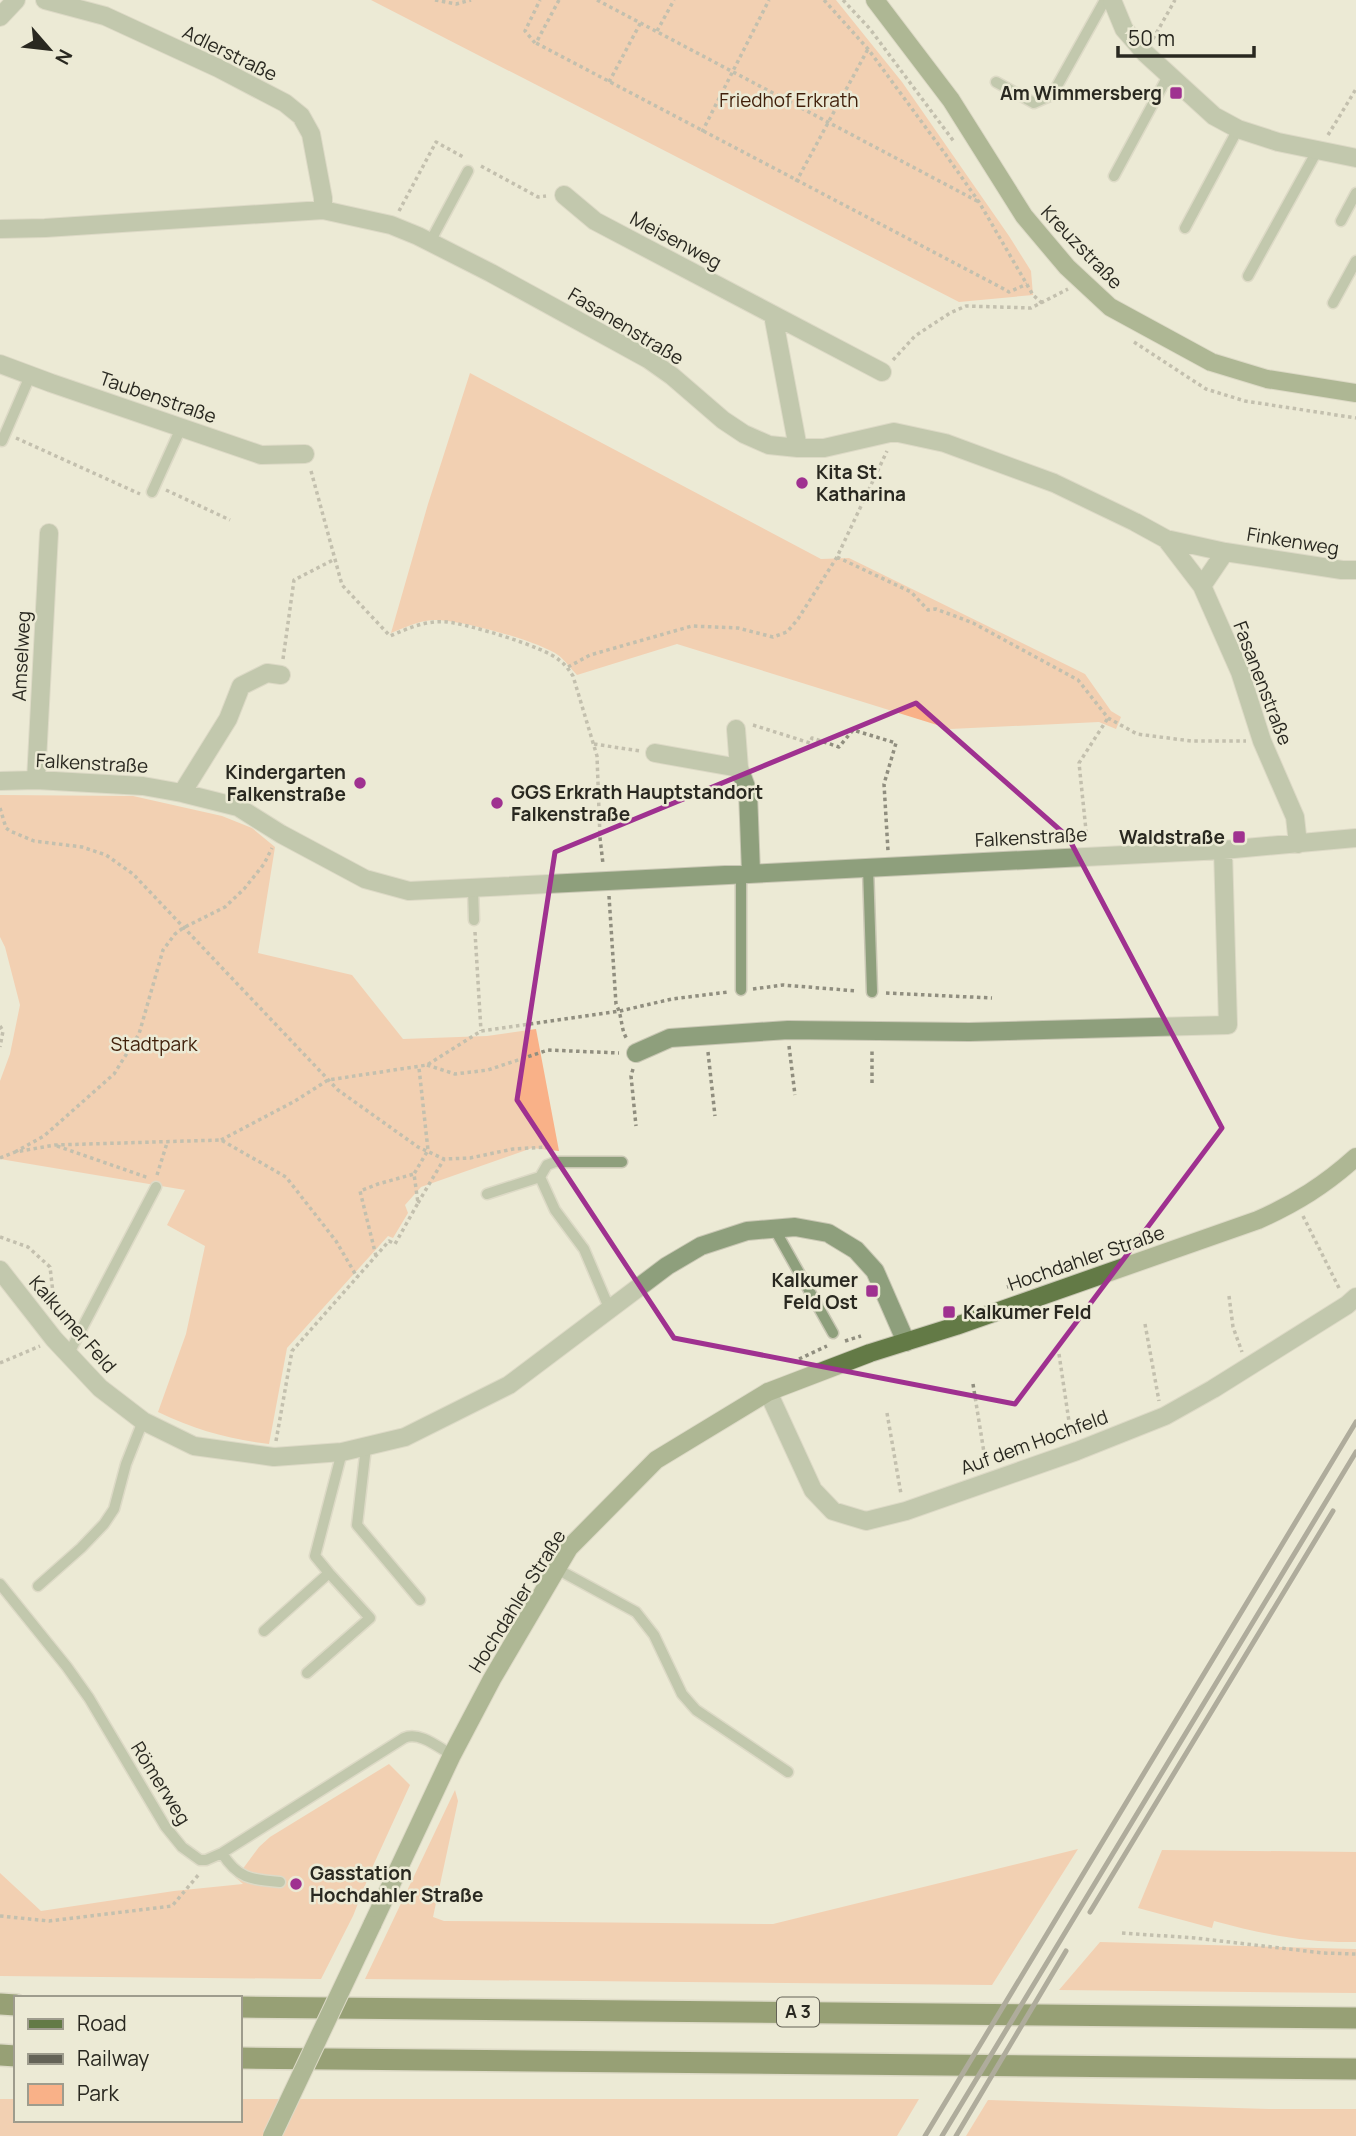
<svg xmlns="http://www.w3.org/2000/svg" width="1356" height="2136" viewBox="0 0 1356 2136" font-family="Manrope,sans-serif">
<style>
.green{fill:#f9b188}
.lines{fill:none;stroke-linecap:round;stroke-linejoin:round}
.service-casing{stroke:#c9c7b4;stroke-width:13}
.minor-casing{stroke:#c9c7b4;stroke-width:20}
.secondary-casing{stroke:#c9c7b4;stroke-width:20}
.motorway-casing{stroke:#c9c7b4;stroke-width:24}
.path{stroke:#908e7f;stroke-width:3.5;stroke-dasharray:3.5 3.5;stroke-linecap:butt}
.service{stroke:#8e9f7c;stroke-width:10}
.minor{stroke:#8e9f7c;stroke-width:18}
.secondary{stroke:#637a46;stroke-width:18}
.motorway{stroke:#304802;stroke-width:21}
.rail{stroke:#646357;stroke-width:5}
.secondary-bridge-casing{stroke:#c9c7b4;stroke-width:20;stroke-linecap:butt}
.secondary-bridge{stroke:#637a46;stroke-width:18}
.marked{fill:none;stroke:#9f3190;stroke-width:5;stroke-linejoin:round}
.poi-dot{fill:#9f3190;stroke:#ecead5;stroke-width:2.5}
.labels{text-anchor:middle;stroke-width:5;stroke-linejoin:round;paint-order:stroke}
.shield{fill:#ecead5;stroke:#646256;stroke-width:2}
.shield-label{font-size:18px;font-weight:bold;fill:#292820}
.street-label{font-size:19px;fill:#292820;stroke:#ecead5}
.poi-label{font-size:19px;font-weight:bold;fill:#292820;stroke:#ecead5;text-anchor:end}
.park-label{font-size:19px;fill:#401f0a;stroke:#ecead5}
</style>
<rect width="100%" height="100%" fill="#ecead5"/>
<path class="green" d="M371,0H836L902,82L1009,236L1031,271L1033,295L959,302Z
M470,373L821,559L849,558L1085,674L1111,711L1121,717L1116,729L1099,722L950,729L677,644L577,675C571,669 565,660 558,655C538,641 456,618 432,620C418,621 404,628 391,633L428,504Z
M0,795L133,796L222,816L252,828L275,847L258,953L352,975L403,1039L487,1036L536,1029L559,1151L532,1148L421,1187L405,1205L408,1213L393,1238L388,1236L287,1348L269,1444C228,1439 196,1430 158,1412L186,1334L205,1246L167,1225L185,1190L0,1159V1081L10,1054L20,1005L5,947L0,937Z
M389,1764L410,1785L372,1868L353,1916L321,1979L0,1976V1873L41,1911L174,1891L243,1884L235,1877L239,1874L259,1847L270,1837Z
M455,1790L458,1801L433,1917L444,1921L773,1924L1078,1849L992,1985L365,1979Z
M1162,1850L1356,1852V1942C1308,1943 1261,1934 1214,1921L1212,1928L1138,1908Z
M1100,1942L1356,1949V1993L1059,1990Z
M0,2099H16V2120H240V2099H919L897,2136H0Z
M988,2100L1268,2109H1356V2136H966Z"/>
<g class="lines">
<defs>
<path id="service" d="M996,82L1034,103L1052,95L1105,0
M1114,176L1169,74
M1341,221L1356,193
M1185,228L1238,129
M430,242L468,171
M1248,276L1317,151
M1333,303L1356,261
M2,441L30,376
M152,492L181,428
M868,867L872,992
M741,874V990
M473,888L474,920
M487,1194L540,1177
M774,1228L833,1333
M610,1310L584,1249L555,1210L540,1177L547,1165L555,1162H622
M68,1355L156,1187
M366,1447L357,1525L420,1600
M557,1569L636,1612L654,1635L682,1694L696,1710L788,1772
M329,1573L315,1556L342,1452
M0,1584L67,1667L89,1698L165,1826L182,1847L200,1860H206L222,1853L404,1738C419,1731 438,1747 452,1755
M38,1586L81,1548L104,1524L114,1509L126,1464L143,1421
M264,1631L329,1573L370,1618L307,1673
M222,1853C237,1878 251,1880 280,1882"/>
<path id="minor" d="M45,0L105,16L218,68L285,103L301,116L311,134L323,198V210
M1112,0L1124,29L1145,53L1214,116L1238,129L1278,142L1356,158
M0,17L16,0
M564,195L595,221L882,372
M0,229L45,228L323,210L391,225L418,236L491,273L648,359L672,376L723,420L744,434L769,445L798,448H824L894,432L945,443L1054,483L1135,522L1166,539L1202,586L1240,672L1262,741L1295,817L1298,844
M773,315L798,448
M0,364L51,383L261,455L305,454
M1166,539L1225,552L1342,570H1356
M1202,586L1225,552
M736,729L739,768L748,792L751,873
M655,753L739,768
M36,780L49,533
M0,781L36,780L143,786L182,793L238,807L281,834L365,879L409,891L1223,850L1356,838
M182,793L228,719L241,686L267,673L281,675
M636,1053L670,1038L788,1030L969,1032L1228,1025L1223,850
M0,1270L54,1339L100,1388L143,1421L194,1446L274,1457L342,1452L405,1437L509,1385L667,1266L701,1246L747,1231L795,1227L828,1233L856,1250L875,1271L906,1342
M768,1392L813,1490L833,1511L866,1521L906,1511L1077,1451L1165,1416L1213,1389L1347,1305L1356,1297"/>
<path id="secondary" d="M875,0L951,100L1024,216L1067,267L1110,307L1211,362L1267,379L1356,393
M372,1925L452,1755L492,1679L569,1548L656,1460L768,1392L870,1353L956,1326L1258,1220C1296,1203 1325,1185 1356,1157"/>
<path id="motorway" d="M0,2004L16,2005
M240,2007L1356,2018
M0,2055L16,2056
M240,2058L1356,2069"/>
</defs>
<use href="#service" class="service-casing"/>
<use href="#minor" class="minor-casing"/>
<use href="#secondary" class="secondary-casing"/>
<use href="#motorway" class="motorway-casing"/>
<path class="path" d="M435,0L456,4L471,0
M559,0L536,43L1002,288L1009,292L1027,284
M597,0L979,202
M824,0L868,49L946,155L979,202L1033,295L1042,303
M843,0L870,29L955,143
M657,31L674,0
M1153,39L1175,0
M535,43L525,31L540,0
M609,82L641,22
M702,132L769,0
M1328,135L1356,89
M481,166L538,197L546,196
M796,182L868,49
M399,211L436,142L465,158
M1134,342L1206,389L1245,401L1356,418
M893,360L915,336L950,313L966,306L1031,308L1068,289
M16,438L140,494
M311,471L342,585L390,636C409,628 426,620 447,622C468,624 545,647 559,660C565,664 569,670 573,676L597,756L600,838L603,864
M166,490L230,520
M837,557L911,592L928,610L936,609L973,623L1078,680L1108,718L1137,734L1191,741H1246
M283,659L294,580L335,559
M568,667L590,655L692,626L738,628L773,637L787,632L798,619L837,557L887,451
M753,725L810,743L812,738L839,747L853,730L896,743L884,784L888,851
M594,744L640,751
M0,808L6,828L10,831L34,841L82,847L106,855L133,874L338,1090L418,1147L444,1159L470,1158L513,1149L547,1147V1151
M1087,840L1079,763L1108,718
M609,896L616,1004C623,1017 620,1028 627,1039
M475,932L481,1031
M753,989L783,985L857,991
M886,993L992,998
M0,1026L3,1031L0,1047
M789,1046L795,1095
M708,1052L715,1116
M427,1065L455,1074L488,1070L548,1050L619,1053
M633,1069L631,1076L636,1126
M872,1083V1049
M221,1140L295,1101L328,1080L427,1065L481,1031L620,1011L672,999L728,992
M57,1146L149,1178
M15,1152L44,1136L114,1074L139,1034L163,950L175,934L183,928L225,907L244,889L264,864L272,848
M0,1158L15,1152L55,1145L221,1140L286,1177L336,1241L357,1277
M157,1175L167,1143
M418,1203L444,1159
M1303,1216L1340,1290
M0,1237L28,1247L50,1267L55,1310
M376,1256L360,1191L378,1184L414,1174
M1007,1287L1023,1282
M1229,1296L1233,1327L1242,1352
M1145,1324L1159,1401
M845,1341L861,1336
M1059,1354L1071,1435
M799,1359L827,1346
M0,1363L40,1346
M973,1384L986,1465
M887,1413L901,1494
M276,1441L292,1351L389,1241L395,1244L418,1203L414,1174L428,1150L419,1068
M0,1916L49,1921L172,1906L200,1873
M1122,1933L1195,1938L1323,1953L1356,1954"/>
<use href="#service" class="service"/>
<use href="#minor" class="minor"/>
<use href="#secondary" class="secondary"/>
<use href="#motorway" class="motorway"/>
<path class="rail" d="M1090,1912L1333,1511
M925,2136L1356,1422
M942,2136L1356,1452
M956,2136L1066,1951"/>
<defs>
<path id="secondary-bridge" d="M272,2136L372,1925"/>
</defs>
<use href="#secondary-bridge" class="secondary-bridge-casing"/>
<use href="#secondary-bridge" class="secondary-bridge"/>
</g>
<path d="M0 0H1356V2136H0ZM916,703L1068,837L1222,1128L1015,1404L674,1338L517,1100L555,852Z" fill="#ecead5" fill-opacity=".55" fill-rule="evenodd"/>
<path class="marked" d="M916,703L1068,837L1222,1128L1015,1404L674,1338L517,1100L555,852Z"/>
<g class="poi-dot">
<rect x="1169" y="86" width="14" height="14" rx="3.5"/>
<circle cx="802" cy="483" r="7"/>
<circle cx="360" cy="783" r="7"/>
<circle cx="497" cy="803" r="7"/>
<rect x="1232" y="830" width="14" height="14" rx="3.5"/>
<rect x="865" y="1284" width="14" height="14" rx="3.5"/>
<rect x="942" y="1305" width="14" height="14" rx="3.5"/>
<circle cx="296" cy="1884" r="7"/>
</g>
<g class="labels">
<rect class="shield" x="777" y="1997.5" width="42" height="29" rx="5"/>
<g class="shield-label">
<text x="798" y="2018">A 3</text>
</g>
<g class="street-label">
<text transform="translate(230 53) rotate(26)" y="7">Adlerstraße</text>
<text transform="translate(676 240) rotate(28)" y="7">Meisenweg</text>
<text transform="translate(1082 247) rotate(46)" y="7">Kreuzstraße</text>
<text transform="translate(626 326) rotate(31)" y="7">Fasanenstraße</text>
<text transform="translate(158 397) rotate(19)" y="7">Taubenstraße</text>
<text transform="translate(1293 541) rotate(9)" y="7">Finkenweg</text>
<text transform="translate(21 656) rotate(-87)" y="7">Amselweg</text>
<text transform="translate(1263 683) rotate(69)" y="7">Fasanenstraße</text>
<text transform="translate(92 763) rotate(3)" y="7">Falkenstraße</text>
<text transform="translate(1031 837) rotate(-3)" y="7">Falkenstraße</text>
<text transform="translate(1086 1258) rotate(-19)" y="7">Hochdahler Straße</text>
<text transform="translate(73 1324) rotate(49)" y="7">Kalkumer Feld</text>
<text transform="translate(1034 1442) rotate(-20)" y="7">Auf dem Hochfeld</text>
<text transform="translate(517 1601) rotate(-58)" y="7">Hochdahler Straße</text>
<text transform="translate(161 1783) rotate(58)" y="7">Römerweg</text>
</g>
<g class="poi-label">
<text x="1162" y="100">Am Wimmersberg</text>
<text x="816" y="479" text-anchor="start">Kita St.<tspan x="816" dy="22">Katharina</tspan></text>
<text x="346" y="779">Kindergarten<tspan x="346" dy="22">Falkenstraße</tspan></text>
<text x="511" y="799" text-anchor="start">GGS Erkrath Hauptstandort<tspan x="511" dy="22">Falkenstraße</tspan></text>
<text x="1225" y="844">Waldstraße</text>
<text x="858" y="1287">Kalkumer<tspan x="858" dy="22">Feld Ost</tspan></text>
<text x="963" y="1319" text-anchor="start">Kalkumer Feld</text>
<text x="310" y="1880" text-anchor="start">Gasstation<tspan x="310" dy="22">Hochdahler Straße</tspan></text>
</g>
<g class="park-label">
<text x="789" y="107">Friedhof Erkrath</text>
<text x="154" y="1051">Stadtpark</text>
</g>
</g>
<rect x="14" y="1996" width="228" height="126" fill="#ecead5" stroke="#9e9c8d" stroke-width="2"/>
<rect x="28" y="2019" width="35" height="10" fill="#637a46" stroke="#9e9c8d" stroke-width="2"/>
<text x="77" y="2031" font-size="21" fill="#292820">Road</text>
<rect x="28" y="2054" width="35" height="10" fill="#646357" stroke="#9e9c8d" stroke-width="2"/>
<text x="77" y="2066" font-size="21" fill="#292820">Railway</text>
<rect x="28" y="2084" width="35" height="21" fill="#f9b188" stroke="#9e9c8d" stroke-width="2"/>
<text x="77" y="2101" font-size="21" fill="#292820">Park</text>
<g transform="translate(49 49) rotate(118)" stroke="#ecead5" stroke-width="5" paint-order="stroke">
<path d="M0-5L12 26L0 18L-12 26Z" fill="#292820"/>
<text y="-10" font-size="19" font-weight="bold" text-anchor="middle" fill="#292820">N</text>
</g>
<path d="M1118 46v10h136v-10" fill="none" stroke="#292820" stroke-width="3.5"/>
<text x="1128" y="46" font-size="21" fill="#292820" stroke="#ecead5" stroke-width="5" paint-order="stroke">50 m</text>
</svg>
